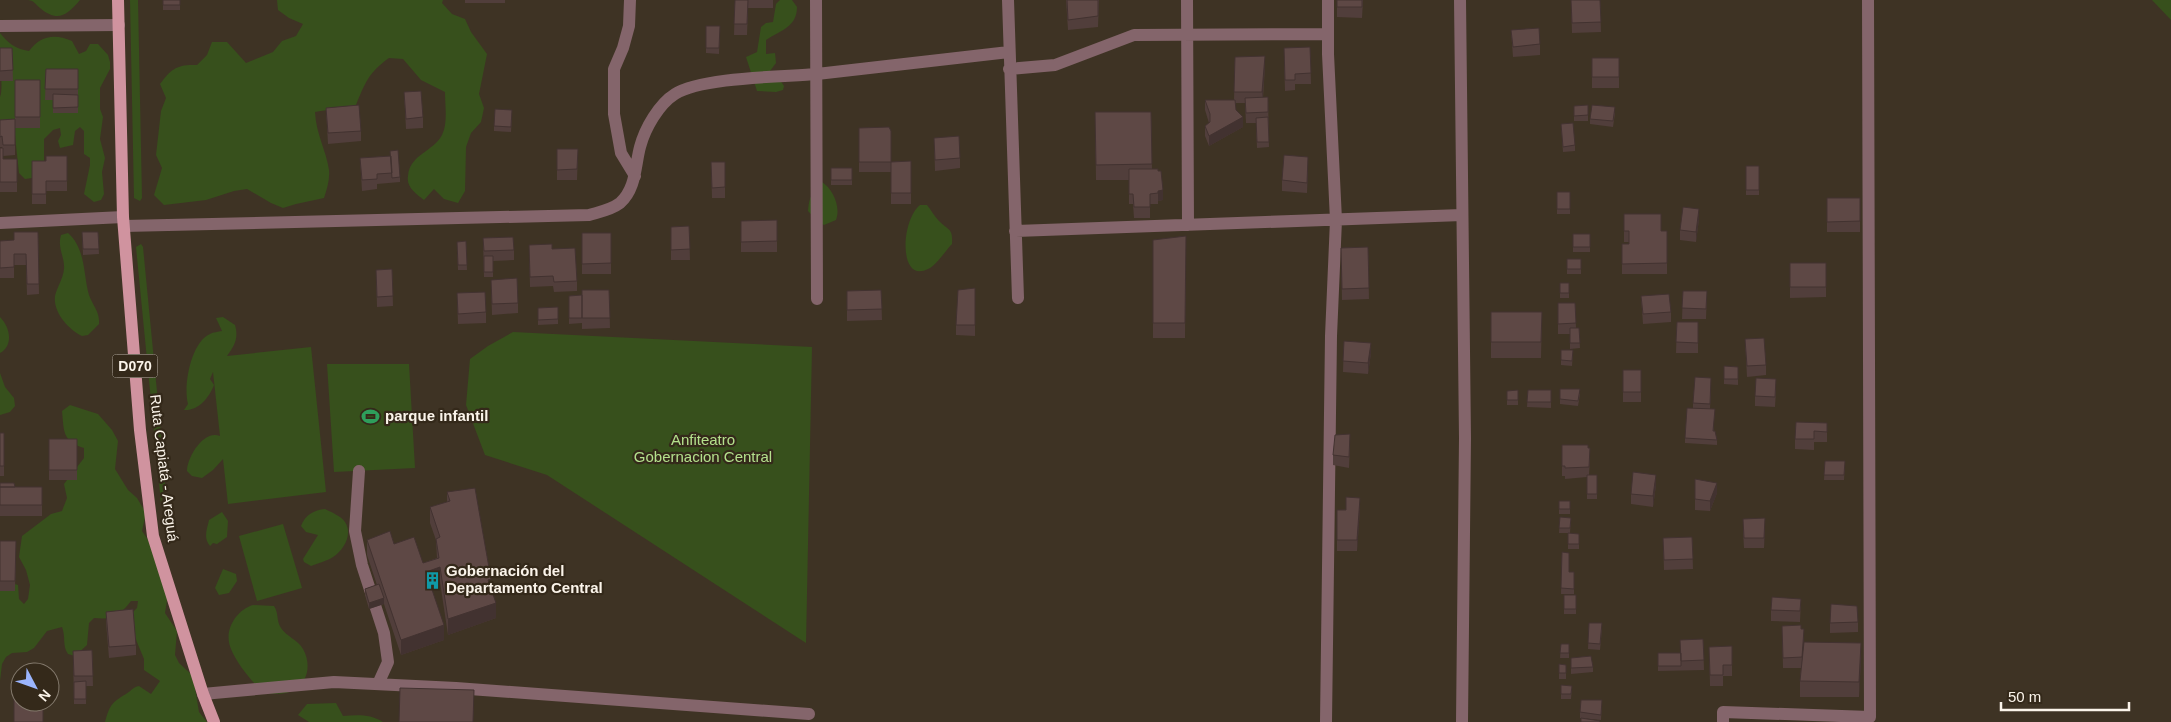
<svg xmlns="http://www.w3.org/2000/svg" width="2171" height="722" viewBox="0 0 2171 722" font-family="Arial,sans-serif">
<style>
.green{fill:#37501c}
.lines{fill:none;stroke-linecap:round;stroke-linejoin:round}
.street{stroke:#84656b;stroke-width:12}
.primary{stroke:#d0939f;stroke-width:12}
.wall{fill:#513e3b}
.shaded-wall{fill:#423230}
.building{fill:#5e4845;stroke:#423230}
.labels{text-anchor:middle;stroke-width:4.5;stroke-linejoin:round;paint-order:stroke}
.shield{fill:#34291a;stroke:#bfb7ac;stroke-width:1}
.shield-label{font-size:14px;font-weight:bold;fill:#fbf4ea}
.poi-label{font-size:15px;font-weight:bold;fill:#fbf4ea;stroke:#34291a;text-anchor:start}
.park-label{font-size:15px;fill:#b4e08c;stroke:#34291a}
.street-label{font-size:15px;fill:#fbf4ea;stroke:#34291a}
</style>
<rect width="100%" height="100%" fill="#3e3324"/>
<path class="green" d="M28,0H80C67,15 58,23 40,8C35,4 35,1 28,0Z
M130,0H138L142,198L140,201L134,198Z
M277,0H443L442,3L452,14L465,19L471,32L487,54L479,94L484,108L481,122L471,133L466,147L465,191L458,203L444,199L434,189L424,200C416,194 406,187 408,176C410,154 433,152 442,135C448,123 445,106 445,92L421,80L403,59L389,58C369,72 365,83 356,105C343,110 330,109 315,112C316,134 326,150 329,170C330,179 327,189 324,198L296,204L283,208L271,203L247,189L234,191L206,200L164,205L154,195L162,168L156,155L161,111L166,98L160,84C171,69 177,64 197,65L207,55L212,42H227L246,63L273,52L282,41L296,36L303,24L289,18L278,10Z
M780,0H792L797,7C797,27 781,30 766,40V54L775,53L776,63L770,71L778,77L784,86L783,90L776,92L757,91L746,57L757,52L761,27L766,23L773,22L776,4Z
M2152,0H2171V20Z
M0,33C8,43 15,49 29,51C40,36 54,33 72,41L79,54L86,51L90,44H98L108,55L110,62V69L100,88V109L103,117L100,139L105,158L102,172L104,194L101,200L94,202L84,194L90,165V158L84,154V131L80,127L75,131L73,145L60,148L58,141L61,135L60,128L53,130L44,139V161L32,178L25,179L19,173L15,136L0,138V97C2,93 2,77 0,73Z
M822,182C833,189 841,207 836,220L824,225L818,222L808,211C809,197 812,192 822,182Z
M920,205H927C931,210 935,217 939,221C949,231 953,228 952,244C945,251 937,265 928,269C898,284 901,220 920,205Z
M68,233C86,249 83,274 89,295C93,306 100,312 99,324L88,335L82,336C68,329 53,312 55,296C57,287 63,279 64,269C65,257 57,248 61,235Z
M141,244L143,247L164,464L165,484L161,503L136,247Z
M0,317C10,327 14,345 0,353Z
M223,317L235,325C239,339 234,346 227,356L311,347L326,492L228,504L223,459L213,470L202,478L192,476L187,471C187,457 204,429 220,436L213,372L210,379L214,385C209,398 198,411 184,410L188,404C183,386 191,342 210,334C213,332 218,332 222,331L216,318Z
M513,332L812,347L806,643L547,475L485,455L466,405L470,359L488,346Z
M327,364H409L415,468L334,472Z
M0,373L5,387L14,398L15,406L10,412L0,415Z
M70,405L98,414L112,430L118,441L115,469L128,490L137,498L146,513L142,531L153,547L170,581L165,613L177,631L175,655L179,663L193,676L199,712L207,722H105C110,705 111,703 126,694C131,691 133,687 139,686L151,694L160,681L144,670V659L134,635L132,613L137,608L138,601H131C119,616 114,620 94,618L89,623L87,645L75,656L68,654C62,645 66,637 62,627L47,631L34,648L27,652L12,653L6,657L2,664L0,681V586L11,583L18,585L19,599L24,604L28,599L30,585L26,570L19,557L22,536L51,514L62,511L67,498L64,484L84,458V448C62,441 64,431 62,411Z
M325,509C331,512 341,516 345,522C353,534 344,550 333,557C327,561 318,563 311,566L304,562L303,559L318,535L306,532L301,526C305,515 314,510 325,509Z
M222,512L228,521L227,537L217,544L213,543L210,546C203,538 207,529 209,520Z
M283,524L302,588L257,601L239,536Z
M223,569L236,574L237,581L229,593L219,595L215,588Z
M253,605L274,606C279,613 276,621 281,628C286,636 298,640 303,649C311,663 309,681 294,690C286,695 273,694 264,693C252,682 237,664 231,649C223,631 236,610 253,605Z
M336,703L343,716C358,715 370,714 383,722H309L298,715L307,704Z"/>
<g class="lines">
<path class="street" d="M630,0L629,26L623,48L614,69V114L621,153L635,176
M816,0L817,299
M1008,0L1018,298
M1187,0L1188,225
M1460,0L1465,438L1462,722
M0,26L119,25
M1009,69L1055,65L1134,35L1328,34
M0,223L123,217
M124,226L589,215C599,212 611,210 620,203C636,189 635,166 640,147C645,128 659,104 675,94C702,77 782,77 817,74C881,67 945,59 1009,52
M1015,231L1462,215
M359,471L355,531L362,565L384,633L388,662L378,684
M203,694L334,682L456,688L809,714
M1326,722L1331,336L1336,220L1328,54V0
M1723,722V712L1870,717L1868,0"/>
<path class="primary" d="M118,0L123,217L140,430L153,536L203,694L214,722"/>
</g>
<path class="wall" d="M163,0H180V10H163Z
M465,0H505V3H465Z
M735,0H773V8H748L747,35H734Z
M1066,0H1099L1098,27L1068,30Z
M1337,0H1363L1362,18L1337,17Z
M1571,0H1600L1601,32L1572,33Z
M720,26L719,54L706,53V48Z
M1511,30L1540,44V55L1513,57Z
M1310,47L1311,84H1295V90L1285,91L1284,58Z
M0,48H12L13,81H0Z
M1235,57L1265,66L1263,98L1268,97L1269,147L1257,148L1256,123H1246L1245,103H1235L1236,110L1243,127L1209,146L1205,136V126L1209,123L1205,110V100H1234Z
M1592,58H1619V88H1592Z
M46,69H78V113H53V100H45Z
M15,80H40V128H15V155L3,156V159H17V192H0V148H2V147H0V120L15,124Z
M404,92L423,117V128L406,129Z
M1588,105V121H1574V106Z
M326,108L361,131V141L328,144Z
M1095,112H1151L1152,169L1163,200L1158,201V204H1150V218H1134L1133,204H1129V180H1096Z
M1615,113L1613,127L1590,124V119Z
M512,115L511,132L494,131V126Z
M1561,124L1575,145V151L1563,152Z
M859,128L891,162L911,161V204H891V172H859Z
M934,138L960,158V168L935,171Z
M557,149H578L577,180H557Z
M67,156V191H46V204H32V161H46Z
M390,156L400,177V182L377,184V189L362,191L360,158Z
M711,162H725V198H712Z
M1746,166H1759V195H1746Z
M831,168H852V185H831Z
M1308,168L1307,193L1282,191V180Z
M1557,192H1570V214H1557Z
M1827,198H1860V232H1827Z
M1624,214L1661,231H1667V274H1622V244H1629V242H1624Z
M1699,219L1696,242L1680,240V230Z
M777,220V252H741V221Z
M689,226L690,260H671V227Z
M38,232L39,294L27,295L26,265H14V278H0V241L14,240Z
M82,232H98L99,254L83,255Z
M582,233H611V274H582Z
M1573,234H1590V252H1573Z
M1186,236L1185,338H1153V240Z
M483,238L514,250V260L493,261V277H484Z
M466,241L467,270H458L457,242Z
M529,245L552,249L577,281V291L554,292L553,286L530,287Z
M1368,247L1369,299L1342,300L1341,248Z
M1567,259H1581V274H1567Z
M1790,263H1826V297L1790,298Z
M392,269L393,306L377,307L376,270Z
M491,280L518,303V313L492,315Z
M1560,283H1569V298H1560Z
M975,288V336L956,335V325Z
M609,290L610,328L582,329V317V323L569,324V296L582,295Z
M881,290L882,320L847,321V291Z
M1683,291H1707L1706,319H1682Z
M457,293L486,312V323L458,324Z
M1641,296L1671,312V322L1643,324Z
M1558,303H1575L1576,328H1579L1580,348L1570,349V334H1558Z
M558,307V324L538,325V308Z
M1491,312H1542L1541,358H1491Z
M1677,322H1698V353H1676Z
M1745,339L1766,365V375L1747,377Z
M1344,341L1371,353L1368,374L1343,372Z
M1561,350H1573L1572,366L1561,365Z
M1724,366L1738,367V385L1724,384Z
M1623,370H1641V402H1623Z
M1560,389L1580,394L1578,406L1560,404Z
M1711,389L1710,409L1714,431L1717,440V445L1685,443V438L1693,408V403Z
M1518,390V405H1507V391Z
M1528,390H1551V408L1527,407Z
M1776,390L1775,407L1755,406V396Z
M1827,423V442H1814V450L1795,449V439Z
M0,433H4V476H0Z
M49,439H77V480H49Z
M1350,444L1349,468L1333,465V455Z
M1562,445L1588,448L1590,458L1589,475H1597V499H1587V477L1565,479V476H1562Z
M1825,461H1845L1844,480H1824Z
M1695,479L1717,493L1710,511L1695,510Z
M0,483L15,487H42V516H0Z
M1656,485L1653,507L1631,504V494Z
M447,492L491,588L496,618L448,635L440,582L430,586L444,640L401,655L384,604L369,609L365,595V589L377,585L367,555V540L394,544L423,563L437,558L436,540L430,523V507L447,502Z
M1559,501H1570V514H1559Z
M1360,509L1357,551H1337V510Z
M1560,517L1571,518L1570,533L1579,534V549H1568V533H1559Z
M1743,519L1765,529L1764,548H1744L1743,530Z
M1692,537L1693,569L1664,570L1663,538Z
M0,541H16L15,591H0Z
M1562,552L1569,572H1574V594H1561Z
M1564,595H1576V614H1564Z
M1801,599L1800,622L1771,621V610Z
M106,612L136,645V655L109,658L106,622Z
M1858,622V632L1830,633V623Z
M1589,623L1602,628L1600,650L1588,649Z
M1782,626L1801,629L1804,639L1802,660L1861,658L1859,697H1800V681L1801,668H1783Z
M1703,639L1704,670L1658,671V653H1680Z
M1561,644H1569V658H1560Z
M1732,646V676H1723V686H1710L1709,647Z
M92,650L93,686H86V704H74L73,651Z
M1571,658L1593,667V672L1571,674Z
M1559,664L1566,665V679H1559Z
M1561,685L1572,686L1571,699H1561Z
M1602,700L1601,720L1580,718V712Z"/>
<path class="shaded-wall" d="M1265,56V66L1262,102V92Z
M1243,117V127L1209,146V136Z
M1308,157V168L1307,193V183Z
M1163,190V200L1158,201V191Z
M1699,209V219L1696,242V232Z
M1371,343V353L1368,374V363Z
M1656,475V485L1653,507V496Z
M1717,483V493L1710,511V501Z
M1360,498V509L1357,551V540Z
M1765,518V529L1764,548V538Z
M440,567V582L426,587V572Z
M384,598V604L369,609V603Z
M496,603V618L448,635V619Z
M444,625V640L401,655V640Z
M1804,629V639L1802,668V657Z
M1861,643V658L1859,697V682Z"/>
<path class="building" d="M163,0H180V5H163Z
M735,0H748L747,24H734Z
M1067,0H1098V16L1068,20Z
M1337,0H1362V7H1337Z
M1571,0H1600L1601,22L1572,23Z
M706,26H720L719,48H706Z
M1539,28L1540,44L1513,47L1511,30Z
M1310,47L1311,73L1295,74V80H1285L1284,48Z
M0,48H12L13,70L0,71Z
M1265,56L1262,92H1234L1235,57Z
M1592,58H1619V77H1592Z
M46,69H78V89H45Z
M15,80H40V117H15Z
M421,91L423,117L406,119L404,92Z
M53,94L78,95V107L53,108Z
M1268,97V112L1246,113L1245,98Z
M1205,100H1235L1236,110L1243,117L1209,136L1205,126L1210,122V114Z
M359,105L361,131L328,133L326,108Z
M1588,105V115L1574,116V106Z
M1592,105L1615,107L1613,121L1590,119Z
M495,109L512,110L511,127L494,126Z
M1095,112H1151L1152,164L1096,165Z
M1268,117L1269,142H1257L1256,118Z
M15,119V145H3L2,136L0,137V120Z
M1573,123L1575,145L1563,147L1561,124Z
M889,127L891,131V162H859V128Z
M959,136L960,158L935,160L934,138Z
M0,148H3V159H17V182H0Z
M557,149H578L577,169L557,170Z
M398,150L400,177L392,178L390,151Z
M1284,155L1308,157L1307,183L1282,180Z
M46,156H67V181H46V194H32V161H46Z
M391,156L392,173L377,174V179L362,180L360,158Z
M911,161V193H891V162Z
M711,162H725V187L712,188Z
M1746,166H1759V190H1746Z
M831,168H852V180H831Z
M1129,169H1158V171H1161L1163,190L1158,191V193L1150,194V207H1134L1133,194H1129Z
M1557,192H1570V209H1557Z
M1827,198H1860V221L1827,222Z
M1683,207L1699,209L1696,232L1680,230Z
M1624,214H1661V231H1667V263L1622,264V244H1629V231H1624Z
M777,220V241L741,242V221Z
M689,226L690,249L671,250V227Z
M14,232H38L39,284H27L26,254H14V267L0,268V241L14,240Z
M82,232H98L99,249H83Z
M582,233H611V263L582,264Z
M1573,234H1590V247H1573Z
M1186,236L1185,323H1153V240Z
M513,237L514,250L484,251L483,238Z
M466,241L467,265H458L457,242Z
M552,244V249L575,248L577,281L554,282L553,276L530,277L529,245Z
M1368,247L1369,288L1342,289L1341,248Z
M484,256H493V272H484Z
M1567,259H1581V269H1567Z
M1790,263H1826V287H1790Z
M392,269L393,296L377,297L376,270Z
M517,278L518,303L492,304L491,280Z
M1560,283H1569V293H1560Z
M975,288V325H956L958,290Z
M582,290H609L610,318H582Z
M881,290L882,309L847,310V291Z
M1683,291H1707L1706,309L1682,308Z
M485,292L486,312L458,314L457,293Z
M1669,294L1671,312L1643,314L1641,296Z
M582,295V318H569V296Z
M1558,303H1575L1576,323L1558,324Z
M558,307V319L538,320V308Z
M1491,312H1542L1541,342H1491Z
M1677,322H1698V343L1676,342Z
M1570,328H1579L1580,343H1570Z
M1764,338L1766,365L1747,366L1745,339Z
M1344,341L1371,343L1368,363L1343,361Z
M1561,350H1573L1572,361L1561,360Z
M1724,366L1738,367V379H1724Z
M1623,370H1641V392H1623Z
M1695,377L1711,378L1710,404L1693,403Z
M1756,378L1776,379L1775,397L1755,396Z
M1560,389H1580L1578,401L1560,399Z
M1518,390V400H1507V391Z
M1528,390H1551V402H1527Z
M1687,408L1715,409L1713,431H1715L1717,440L1685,438Z
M1796,422L1827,423V432L1814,431V439H1795Z
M0,433H4V466H0Z
M1350,434L1349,457L1333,455L1335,435Z
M49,439H77V470H49Z
M1562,445H1588V448H1590L1589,467L1565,468V466H1562Z
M1825,461H1845L1844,475H1824Z
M1633,472L1656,475L1653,496L1631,494Z
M1587,475H1597V494H1587Z
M1695,479L1717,483L1710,501L1695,499Z
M0,483H14L15,487H0Z
M0,487H42V505H0Z
M475,488L491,579L488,580L496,603L448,619L440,567L426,572L444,625L401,640L367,540L390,531L394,544L414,537L423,563L439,558L436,539L440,537L430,507L450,501L447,492Z
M1346,497L1360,498L1357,540H1337V510H1346Z
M1559,501H1570V509H1559Z
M1560,517L1571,518L1570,528H1559Z
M1765,518L1764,538H1744L1743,519Z
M1568,533L1579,534V544H1568Z
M1692,537L1693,559L1664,560L1663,538Z
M0,541H16L15,581H0Z
M1562,552L1569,553V572H1574V589L1561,588Z
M379,584L384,598L369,603L365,589Z
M1564,595H1576V609H1564Z
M1772,597L1801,599L1800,611L1771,610Z
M1831,604L1857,606L1858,622L1830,623Z
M133,609L136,645L109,647L106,612Z
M1589,623H1602L1600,644L1588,643Z
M1801,625V629H1804L1802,657L1783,658L1782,626Z
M1703,639L1704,660L1681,661L1680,640Z
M1804,642L1861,643L1859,682L1800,681Z
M1561,644H1569V653H1560Z
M1732,646V665H1723V675H1710L1709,647Z
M92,650L93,676H74L73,651Z
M1658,653H1681V666H1658Z
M1591,656L1593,667L1571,668V658Z
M1559,664L1566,665V673H1559Z
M86,681V699H74V682Z
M1561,685L1572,686L1571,694H1561Z
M14,686H20V702H43V722H14Z
M400,688L474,690L473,722H399Z
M1581,700H1602L1601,715L1580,712Z
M1581,718L1600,721L1599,722H1581Z"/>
<defs>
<symbol id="stadium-bare" viewBox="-9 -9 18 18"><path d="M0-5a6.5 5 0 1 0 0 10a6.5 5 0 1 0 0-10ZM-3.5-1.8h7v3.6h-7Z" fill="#2e9e5b" stroke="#34291a" stroke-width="2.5" paint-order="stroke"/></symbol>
<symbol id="building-bare" viewBox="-9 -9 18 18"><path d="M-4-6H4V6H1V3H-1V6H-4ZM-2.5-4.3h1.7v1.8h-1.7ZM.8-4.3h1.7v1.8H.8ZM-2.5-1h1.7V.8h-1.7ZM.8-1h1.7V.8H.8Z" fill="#0f9aa8" stroke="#34291a" stroke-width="2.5" paint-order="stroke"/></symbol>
</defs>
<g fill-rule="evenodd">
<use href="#stadium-bare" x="358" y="404" width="25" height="25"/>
<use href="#building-bare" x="420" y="568" width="25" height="25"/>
</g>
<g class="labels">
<rect class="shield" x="112.5" y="354.5" width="45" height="23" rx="4"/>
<g class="shield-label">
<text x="135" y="371">D070</text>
</g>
<g class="poi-label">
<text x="385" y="421">parque infantil</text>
<text x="446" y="576">Gobernación del<tspan x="446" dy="17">Departamento Central</tspan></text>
</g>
<g class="park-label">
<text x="703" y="445">Anfiteatro<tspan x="703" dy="17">Gobernacion Central</tspan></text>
</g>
<g class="street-label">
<text transform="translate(164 468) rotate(83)" y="5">Ruta Capiatá - Areguá</text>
</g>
</g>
<g transform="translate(35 687) rotate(131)"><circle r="24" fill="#34291a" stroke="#847a6d"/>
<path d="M0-4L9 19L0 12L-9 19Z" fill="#9bb5fd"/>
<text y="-8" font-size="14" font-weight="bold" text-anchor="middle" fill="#fbf4ea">N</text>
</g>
<path d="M2001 702v8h128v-8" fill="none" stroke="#fbf4ea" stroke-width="2.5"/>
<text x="2008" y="702" font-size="15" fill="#fbf4ea" stroke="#34291a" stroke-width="4" paint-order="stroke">50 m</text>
</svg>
